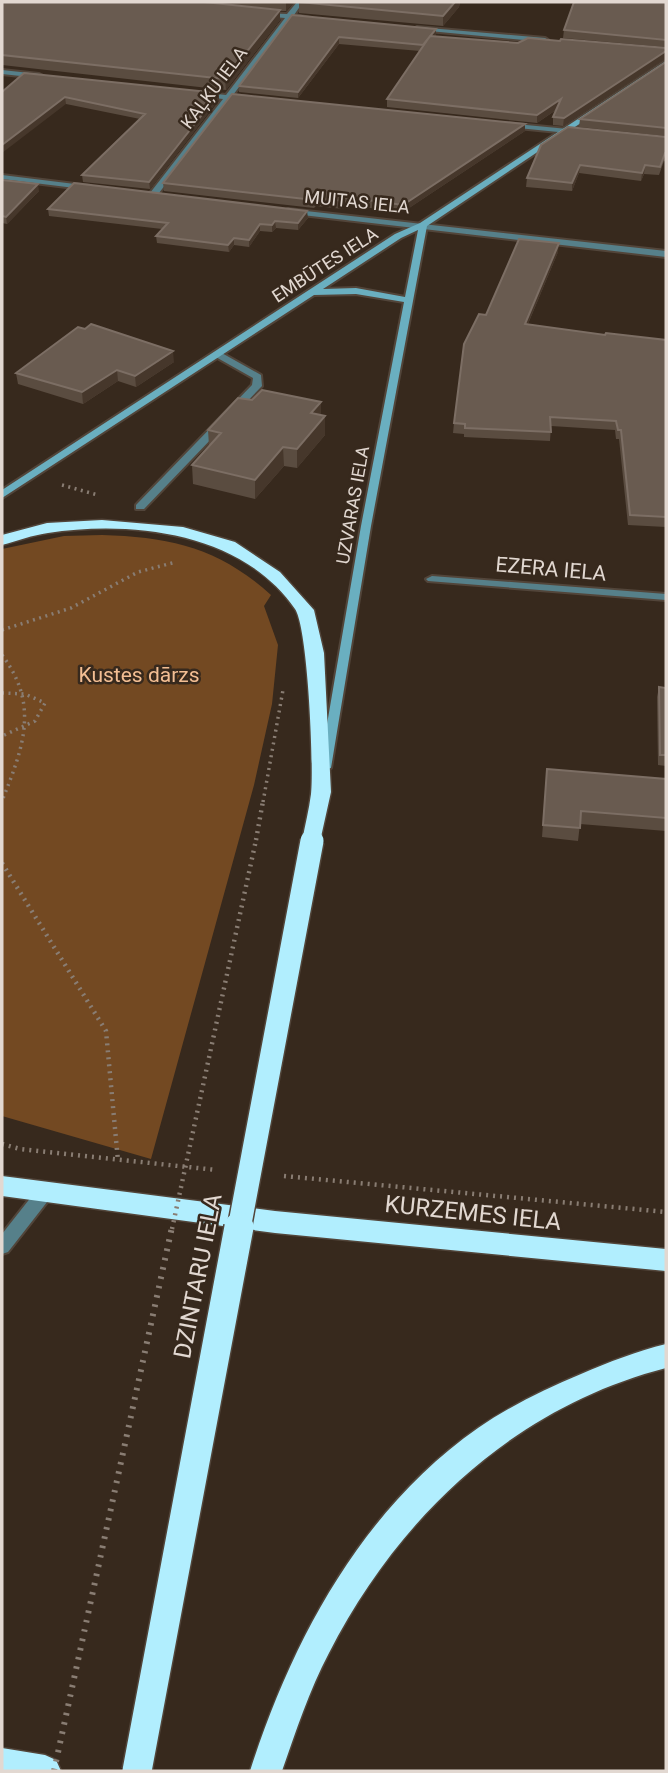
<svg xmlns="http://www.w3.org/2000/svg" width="668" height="1773" viewBox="0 0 668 1773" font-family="Roboto,sans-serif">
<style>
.green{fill:#734922}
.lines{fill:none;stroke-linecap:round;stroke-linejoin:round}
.lane-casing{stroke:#52453a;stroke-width:4}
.street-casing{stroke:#52453a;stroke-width:4}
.secondary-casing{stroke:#52453a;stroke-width:4}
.highway-casing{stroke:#52453a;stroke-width:3}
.path-far1{stroke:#897d73;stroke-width:3.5;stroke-dasharray:2 4.5;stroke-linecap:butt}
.path{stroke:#897d73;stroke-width:4.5;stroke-dasharray:2 5;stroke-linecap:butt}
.lane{fill:#56808a;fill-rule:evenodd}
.street{fill:#56808a;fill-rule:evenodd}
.secondary{fill:#6aafc0;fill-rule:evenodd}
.highway{fill:#b1eefe;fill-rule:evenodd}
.highway-bridge-far1-casing{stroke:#52453a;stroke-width:26;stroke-linecap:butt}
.highway-bridge-casing{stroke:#52453a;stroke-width:32;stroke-linecap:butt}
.path-bridge-far1{stroke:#897d73;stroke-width:4.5;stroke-dasharray:2 5;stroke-linecap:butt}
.path-bridge{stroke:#897d73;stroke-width:6;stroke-dasharray:2.5 7;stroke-linecap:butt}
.highway-bridge-far1{stroke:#b1eefe;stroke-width:23}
.highway-bridge{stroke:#b1eefe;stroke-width:29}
.wall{fill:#5a4c40}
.shaded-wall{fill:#46372b}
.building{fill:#695b50;stroke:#7c6e64;stroke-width:2}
.labels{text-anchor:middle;stroke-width:5;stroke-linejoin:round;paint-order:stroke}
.far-street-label{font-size:18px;fill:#e2d8d1;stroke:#37291d}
.street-label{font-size:21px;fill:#e2d8d1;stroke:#37291d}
.park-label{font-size:21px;fill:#f3be93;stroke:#37291d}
.near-street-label{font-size:24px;fill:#e2d8d1;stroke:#37291d}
</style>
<rect width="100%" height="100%" fill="#37291d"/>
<path class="green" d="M102,535C171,537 219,548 271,595L264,606L278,645L272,704L254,785L151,1159L2,1116V549L64,536Z"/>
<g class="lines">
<defs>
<path id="lane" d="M214,352H220L261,375L262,386L144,509H136V505L252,385L253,378L214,356Z
M45,1185L51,1187L53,1192L51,1197L8,1252L2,1254V1234L39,1187Z"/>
<path id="street" d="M297,2H303L294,15L311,18L308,20L291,18L233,95L250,97V101L230,99L156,197H150V193L223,99L198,96V92L226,95L285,18L262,16L260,13L287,14Z
M417,27L545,38L548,40L545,42L419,30Z
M2,70L39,74L43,76L39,78L2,74Z
M505,123L578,130L582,132L578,134L508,127H505Z
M2,175L91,186L95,188L91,190L2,179Z
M288,209L666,251V257L285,213L284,211Z
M432,576L666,594V600L428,581L426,579Z"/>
<path id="secondary" d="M666,61V66L427,226L371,526L331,768L326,769L320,765L361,526L404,302L356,294L314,295L2,498V490L395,234L420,223ZM418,230L405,297L356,288L323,289L401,238Z"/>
<path id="highway" d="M102,520L183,527L235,542L280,572L314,610L324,653L331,792L319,846H305L302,841C305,825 309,810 311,794C314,767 308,628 295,609C243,533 133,520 48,533C33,535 17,541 2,545V535L47,523Z
M2,1176L275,1211L666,1249V1271L275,1233L2,1196Z
M666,1344V1368C515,1407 399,1516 329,1653C309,1691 296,1731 282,1771H250C292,1640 362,1509 478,1428C510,1406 545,1389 581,1374C609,1362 637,1351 666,1344Z
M2,1748L45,1755L56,1760L61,1771H2Z"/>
</defs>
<use href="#lane" class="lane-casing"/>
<use href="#street" class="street-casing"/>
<use href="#secondary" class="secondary-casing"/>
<use href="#highway" class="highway-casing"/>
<path class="path-far1" d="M62,485L98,495
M2,630L71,608L138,572L176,562
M2,655C40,705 23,748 2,801
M2,693L25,694L45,703L35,721L2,736
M263,802L283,690"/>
<path class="path" d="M256,840L263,801
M2,863L106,1031L118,1161
M2,1144L20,1149L216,1170
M284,1176L666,1212"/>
<use href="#lane" class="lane"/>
<use href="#street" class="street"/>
<use href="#secondary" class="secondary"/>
<use href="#highway" class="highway"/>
<defs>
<path id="highway-bridge-far1" d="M239,1229L312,841"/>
<path id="highway-bridge" d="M137,1771L239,1227"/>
</defs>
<use href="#highway-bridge-far1" class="highway-bridge-far1-casing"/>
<use href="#highway-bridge" class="highway-bridge-casing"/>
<path class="path-bridge-far1" d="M172,1229L256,840"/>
<path class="path-bridge" d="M54,1771L172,1227"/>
<use href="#highway-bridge-far1" class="highway-bridge-far1"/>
<use href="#highway-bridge" class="highway-bridge"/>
</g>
<path class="wall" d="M2,2H294L286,11H280V20L226,90L2,65Z
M299,2H460L459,7L443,26L299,13Z
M666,2V47L563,38L564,30Z
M292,15L436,29V35L434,37L518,43L560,41L666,48V59H665L563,126L553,125V117L556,110L537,123L387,107V99L420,51L339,44L298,98L239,92V86Z
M666,62V136L579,127L580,119Z
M2,92L219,99L150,189L83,182L82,175L140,119L66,104Z
M525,131L403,212L345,205L343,209L316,206L314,208L164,191L163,183Z
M666,137V162L664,161L659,175L644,174L641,181L579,173L572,191L526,187L527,178Z
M2,180L39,191L7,224L2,223Z
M48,209L308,218L298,230L276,228L272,232L260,231L249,247L234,245L229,252L157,243L156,236L162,229L49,216Z
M558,252L528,324L605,335L666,340V527L628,525L619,439H616L615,430L551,426L550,441L464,437V434L453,433L454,423L486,315Z
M174,362L136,387L118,381L83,404L18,384L16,373Z
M252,400L321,402V415L325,435L297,468L284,466L255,499L193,484L192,465L209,446L208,430Z
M659,687L666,688V766L658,765L657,697Z
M547,769L666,779V831L580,824L578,841L542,837Z"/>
<path class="shaded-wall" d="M286,2H294L286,11Z
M455,2H460L459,7L443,26V16Z
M280,10V20L226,90L225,79Z
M436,29V35L423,51V45Z
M339,37V44L298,98V92Z
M666,51L665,59L563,126L564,118Z
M219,93V99L150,189L149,182Z
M65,97L66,104L2,153V145Z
M561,99L560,107L537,123V115Z
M525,124V131L403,212V205Z
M580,165L579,173L572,191V183Z
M645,165L644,174L641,181L642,173Z
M38,184L39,191L7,224L6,217Z
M345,197V205L343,209V201Z
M307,211L308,218L298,230V223Z
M275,221L276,228L272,232V225Z
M260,224V231L249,247V240Z
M234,238V245L229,252L228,245Z
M559,243L558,252L524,333L525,324Z
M173,351L174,362L136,387L135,376Z
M117,370L118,381L83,404L82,392Z
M321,402V420L311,413Z
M325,416V435L297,468V449Z
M283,447L284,466L255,499V480Z"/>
<path class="building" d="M2,2H204L280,10L225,79L2,55Z
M299,2H455L443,16Z
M574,2H666V40L564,30Z
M292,15L436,29L423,45L339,37L298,92L239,86Z
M430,36L518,43L528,38L560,41L561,39L666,48V51L564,118L553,117L561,99L537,115L387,99Z
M666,62V128L580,119Z
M24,73L219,93L149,182L82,175L145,114L65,97L2,145V92Z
M232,94L525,124L403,205L345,197L343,201L316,198L314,200L163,183Z
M568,127L666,137V153H665L660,167L645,165L642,173L580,165L572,183L527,178L541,145Z
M2,180L38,184L6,217L2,216Z
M74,183L307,211L298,223L275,221L272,225L260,224L249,240L234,238L228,245L156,236L168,223L48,209Z
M519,239L559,243L525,324L605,335L606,333L666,340V517L630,515L621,430H618L616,421L550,417L551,432L465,428V424L454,423L464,344L479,314L486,315Z
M91,324L173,351L135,376L117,370L82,392L16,373L78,327L85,329Z
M262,390L321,402L311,413L325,416L297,449L283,447L255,480L192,465L221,433L208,430L238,398L252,400Z
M659,687L666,688V755H660Z
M547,769L666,779V818L581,811L580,828L543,825Z"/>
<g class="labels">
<g class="far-street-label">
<text transform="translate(214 88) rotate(-53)" y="6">KAĻĶU IELA</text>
<text transform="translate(357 202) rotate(6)" y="6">MUITAS IELA</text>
<text transform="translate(325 265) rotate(-33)" y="6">EMBŪTES IELA</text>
<text transform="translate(353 505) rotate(-80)" y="6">UZVARAS IELA</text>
</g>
<g class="street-label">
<text transform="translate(551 569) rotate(5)" y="7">EZERA IELA</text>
</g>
<g class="park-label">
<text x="139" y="682">Kustes dārzs</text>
</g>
<g class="near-street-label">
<text transform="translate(473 1213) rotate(6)" y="8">KURZEMES IELA</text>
<text transform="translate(198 1276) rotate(-79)" y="8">DZINTARU IELA</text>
</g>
</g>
<rect width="668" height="1773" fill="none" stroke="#e2d8d1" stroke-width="7"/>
</svg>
